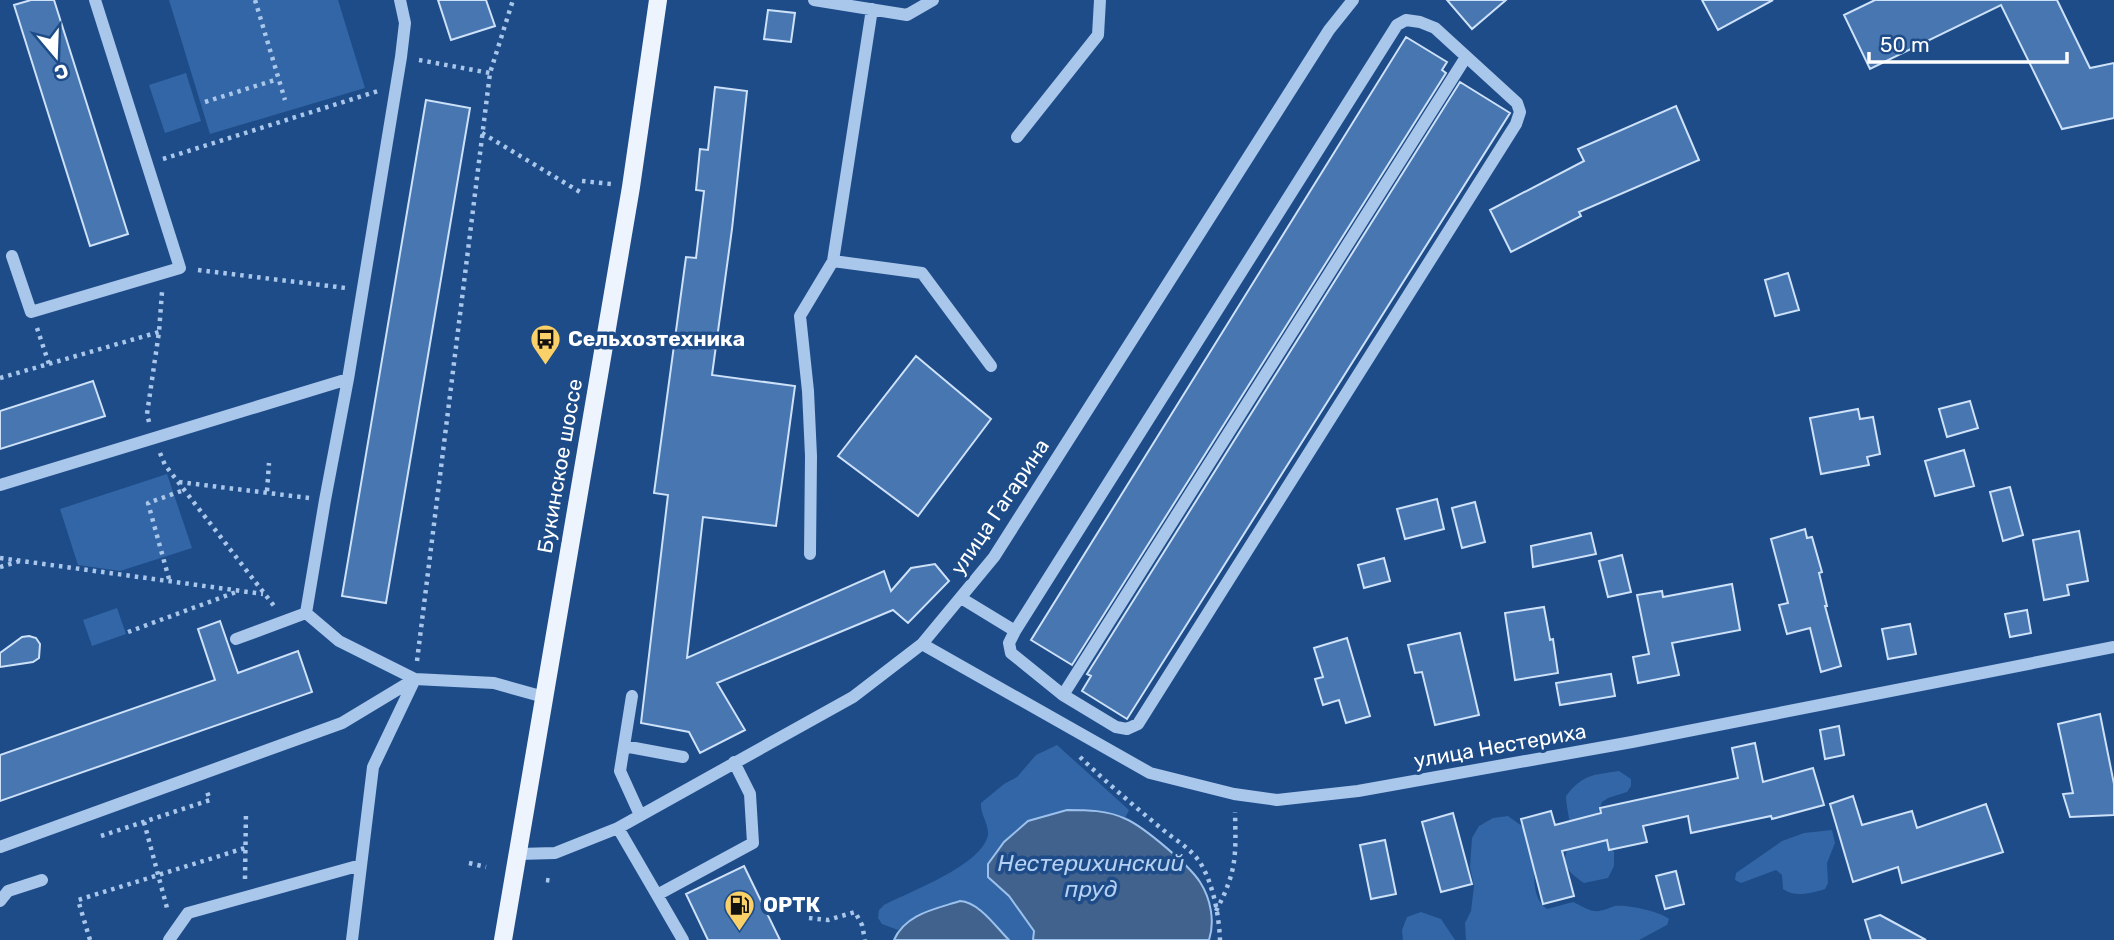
<svg xmlns="http://www.w3.org/2000/svg" width="2114" height="940" viewBox="0 0 2114 940" font-family="Rubik,sans-serif">
<style>
.green{fill:#3266a6}
.water{fill:#42628e;stroke:#9cc1ed;stroke-width:2}
.building{fill:#4776b1;stroke:#cde1f8;stroke-width:2}
.lines{fill:none;stroke-linecap:round;stroke-linejoin:round}
.path{stroke:#a9c6eb;stroke-width:4.5;stroke-dasharray:3.5 5;stroke-linecap:butt}
.minor{stroke:#a9c6eb;stroke-width:12}
.major{stroke:#edf4fe;stroke-width:18}
.labels{text-anchor:middle;stroke-width:7;stroke-linejoin:round;paint-order:stroke}
.poi-label{font-size:21px;font-weight:bold;fill:#fff;stroke:#1e4c88;text-anchor:start}
.street-label{font-size:21px;fill:#fff;stroke:#1e4c88}
.water-label{font-size:23px;font-style:italic;fill:#b4d0f2;stroke:#1e4c88}
</style>
<rect width="100%" height="100%" fill="#1e4c88"/>
<path class="green" d="M169,0H338L365,88L210,134Z
M186,73L201,121L165,133L149,85Z
M167,474L192,548L120,571L78,565L60,509Z
M117,608L126,634L92,646L83,620Z
M1057,745L1129,810L1125,818L1100,811L1067,810L1028,821L1004,842L988,864V877L1009,896L1034,931L1033,940H1009L978,908L967,901L909,920L898,930L882,924L878,918L879,910L884,905C911,891 982,865 988,835C989,824 980,814 981,803L1004,784L1017,777L1036,755Z
M1619,771L1631,779V786L1627,792L1608,798L1602,802L1597,815L1599,829L1614,852V866L1608,878L1584,883C1552,861 1570,858 1570,830C1570,818 1566,807 1566,796C1583,774 1593,775 1619,771Z
M1508,816L1526,829C1528,838 1532,847 1533,856C1536,875 1530,896 1547,909L1573,902C1580,905 1587,910 1594,911C1602,912 1608,908 1615,906C1626,904 1662,912 1669,919L1667,925L1639,940H1466L1465,923L1471,911L1474,886L1470,867L1472,838L1479,826L1493,818Z
M1832,830L1835,843L1827,863L1828,883L1825,889C1812,893 1795,898 1783,889L1782,875L1776,870L1741,883L1735,880L1736,873L1782,841L1804,833Z
M1421,912L1441,919L1455,940H1403L1402,930L1407,917Z"/>
<path class="water" d="M1067,810C1087,810 1107,810 1126,819C1144,827 1189,865 1200,882C1211,899 1215,922 1209,940H1033L1034,931L1009,896L988,877V864L1004,842L1028,821Z
M960,901C979,902 996,927 1009,940H894C905,914 935,909 960,901Z"/>
<path class="building" d="M31,0H54L128,234L90,246L14,5Z
M438,0H486L495,26L451,40Z
M1447,0H1506L1472,29Z
M1702,0H1773L1718,30Z
M1875,0H2057L2090,68L2114,63V118L2062,129L2001,5L1870,69L1844,15Z
M768,10L795,13L791,42L764,39Z
M1406,37L1447,62L1442,70L1446,73L1072,665L1031,640Z
M1460,82L1510,113L1127,719L1082,691L1091,676L1087,674Z
M715,87L747,91L732,229L712,375L795,386L776,526L703,517L687,658L884,571L891,591L911,568L935,564L949,581L908,623L893,610L717,683L745,730L700,753L689,732L641,723L668,495L654,493L686,257L696,258L704,191L696,190L700,149L708,150Z
M426,100L470,108L386,603L342,596Z
M1676,106L1699,160L1579,212L1581,216L1511,252L1490,210L1584,161L1578,149Z
M1788,273L1799,310L1775,316L1765,280Z
M916,356L991,419L918,516L838,456Z
M93,381L105,416L0,449V411Z
M1970,401L1978,428L1947,437L1939,409Z
M1858,409L1860,419L1873,417L1880,454L1867,457L1869,465L1821,474L1810,418Z
M1964,450L1974,486L1935,496L1925,461Z
M2010,487L2023,535L2003,541L1990,492Z
M1437,499L1444,529L1405,539L1397,509Z
M1475,502L1485,542L1462,548L1452,508Z
M1805,529L1807,538L1812,537L1822,572L1819,573L1827,606H1825L1841,666L1821,672L1810,628L1787,634L1779,605L1788,603L1771,539Z
M2079,531L2088,581L2067,585L2069,595L2044,600L2033,540Z
M1591,533L1596,554L1533,567L1531,546Z
M1622,555L1631,592L1608,597L1599,561Z
M1384,558L1390,581L1364,588L1358,565Z
M1732,584L1740,630L1672,643L1679,675L1638,683L1633,657L1649,654L1637,595L1662,591L1663,597Z
M1544,607L1550,640L1553,639L1558,673L1515,680L1505,613Z
M2027,610L2031,633L2010,637L2005,614Z
M220,621L238,673L298,651L312,692L0,801V755L215,680L198,629Z
M1910,624L1916,654L1888,659L1882,629Z
M1460,633L1479,715L1435,725L1422,672L1415,673L1408,645Z
M29,636L36,638L40,644L39,658L33,662L0,667V653L22,637Z
M1347,638L1370,716L1346,723L1339,700L1323,705L1315,679L1323,677L1314,648Z
M1611,674L1615,696L1560,705L1556,683Z
M2100,714L2114,784V815L2070,817L2063,794L2073,793L2058,724Z
M1839,726L1844,755L1825,759L1820,730Z
M1755,743L1763,782L1813,768L1824,805L1772,819L1771,816L1691,833L1688,816L1643,826L1647,842L1609,850L1607,840L1562,851L1574,896L1543,904L1521,819L1551,811L1555,825L1601,813L1600,808L1738,778L1732,748Z
M1853,796L1862,825L1912,811L1917,828L1986,804L2003,852L1902,883L1898,867L1853,882L1830,804Z
M1453,813L1472,884L1441,892L1422,822Z
M1385,840L1396,894L1371,899L1360,845Z
M744,866L780,940H708L686,894Z
M1676,871L1684,904L1665,909L1656,876Z
M1880,915L1926,940H1871L1865,920Z"/>
<g class="lines">
<path class="path" d="M255,0L285,100
M419,60L490,73
M205,102L278,79
M482,133L580,192
M163,159L378,91
M582,181L611,184
M198,270L346,288
M37,328L49,364
M0,378L159,332
M149,422L147,414L159,332L162,292
M160,453L165,465L274,606
M179,482L309,498
M267,491L269,463
M0,558L263,594
M0,567L20,561
M169,579L148,503L184,490
M128,632L239,591
M417,661L490,73L513,0
M1080,757C1106,782 1134,806 1162,829C1175,840 1189,847 1199,861C1213,882 1219,915 1220,940
M144,822L167,908
M101,836L210,800L206,789
M469,863L486,867
M245,879L246,812
M546,880L553,881
M1216,911C1237,871 1236,856 1235,812
M809,918L828,920L855,912L862,925L865,940
M90,940L78,900L245,848"/>
<path class="minor" d="M400,0L405,23L401,57L348,379L325,500L306,613L339,641L415,679L494,683L544,697
M814,0L907,15L933,0
M1017,137L1098,35L1100,0
M12,256L31,312L180,268L95,0
M833,261L922,273L991,366
M0,485L348,379
M810,554L811,456L808,391L800,316L833,261L872,9
M961,598L1015,631L1397,25L1406,20L1420,22L1435,28L1517,103L1520,112L1516,124L1138,724L1127,729L1116,727L1063,695L1011,653L1009,643L1015,631
M236,639L306,613
M922,644L1150,773L1234,794L1277,800L1358,791L1632,742L2114,647
M1063,695L1466,57
M632,696L620,771L640,815
M624,746L683,757
M618,828L657,895L753,843L750,794L734,762
M0,847L342,723L415,679
M519,854L555,853L618,828L853,697L922,644L994,557L1329,30L1353,0
M657,895L683,940
M0,901L8,891L42,880
M169,940L188,913L361,865
M352,940L373,767L415,679"/>
<path class="major" d="M503,940L631,187L658,0"/>
</g>
<defs>
<symbol id="bus-pin" viewBox="-11 -11 22 30"><path d="M0 17L-7.5 6A9.5 9.5 0 1 1 7.5 6Z" fill="#fad068" stroke="#1e4c88"/><path d="M-5-6H5V4H4V6H2V4H-2V6H-4V4H-5ZM-3.5-4V0h7V-4ZM-3.5 1.2v1.5H-2V1.2ZM2 1.2v1.5H3.5V1.2Z" fill="#111"/></symbol>
<symbol id="fuel-pin" viewBox="-11 -11 22 30"><path d="M0 17L-7.5 6A9.5 9.5 0 1 1 7.5 6Z" fill="#fad068" stroke="#1e4c88"/><path d="M-5.5-6h7V0h2V4h1.3V-2.5L3-4.5l.8-.8L6-3V5H2.5V1h-1V6h-7ZM-4.2-4.7v3.2H.2V-4.7Z" fill="#111"/></symbol>
</defs>
<g fill-rule="evenodd">
<use href="#bus-pin" x="528" y="322" width="35" height="47"/>
<use href="#fuel-pin" x="722" y="888" width="35" height="47"/>
</g>
<g class="labels">
<g class="poi-label">
<text x="568" y="346">Сельхозтехника</text>
<text x="763" y="912">ОРТК</text>
</g>
<g class="street-label">
<text transform="translate(560 466) rotate(-80)" y="7">Букинское шоссе</text>
<text transform="translate(1000 507) rotate(-56)" y="7">улица Гагарина</text>
<text transform="translate(1500 746) rotate(-10)" y="7">улица Нестериха</text>
</g>
<g class="water-label">
<text x="1091" y="871">Нестерихинский<tspan x="1091" dy="26">пруд</tspan></text>
</g>
</g>
<g transform="translate(56 56) rotate(161)" stroke="#1e4c88" stroke-width="5" paint-order="stroke">
<path d="M0-5L12 26L0 18L-12 26Z" fill="#ffffff"/>
<text y="-10" font-size="19" font-weight="bold" text-anchor="middle" fill="#ffffff">С</text>
</g>
<path d="M1869 52v10h198v-10" fill="none" stroke="#ffffff" stroke-width="3.5"/>
<text x="1880" y="52" font-size="21" fill="#ffffff" stroke="#1e4c88" stroke-width="5" paint-order="stroke">50 m</text>
</svg>
